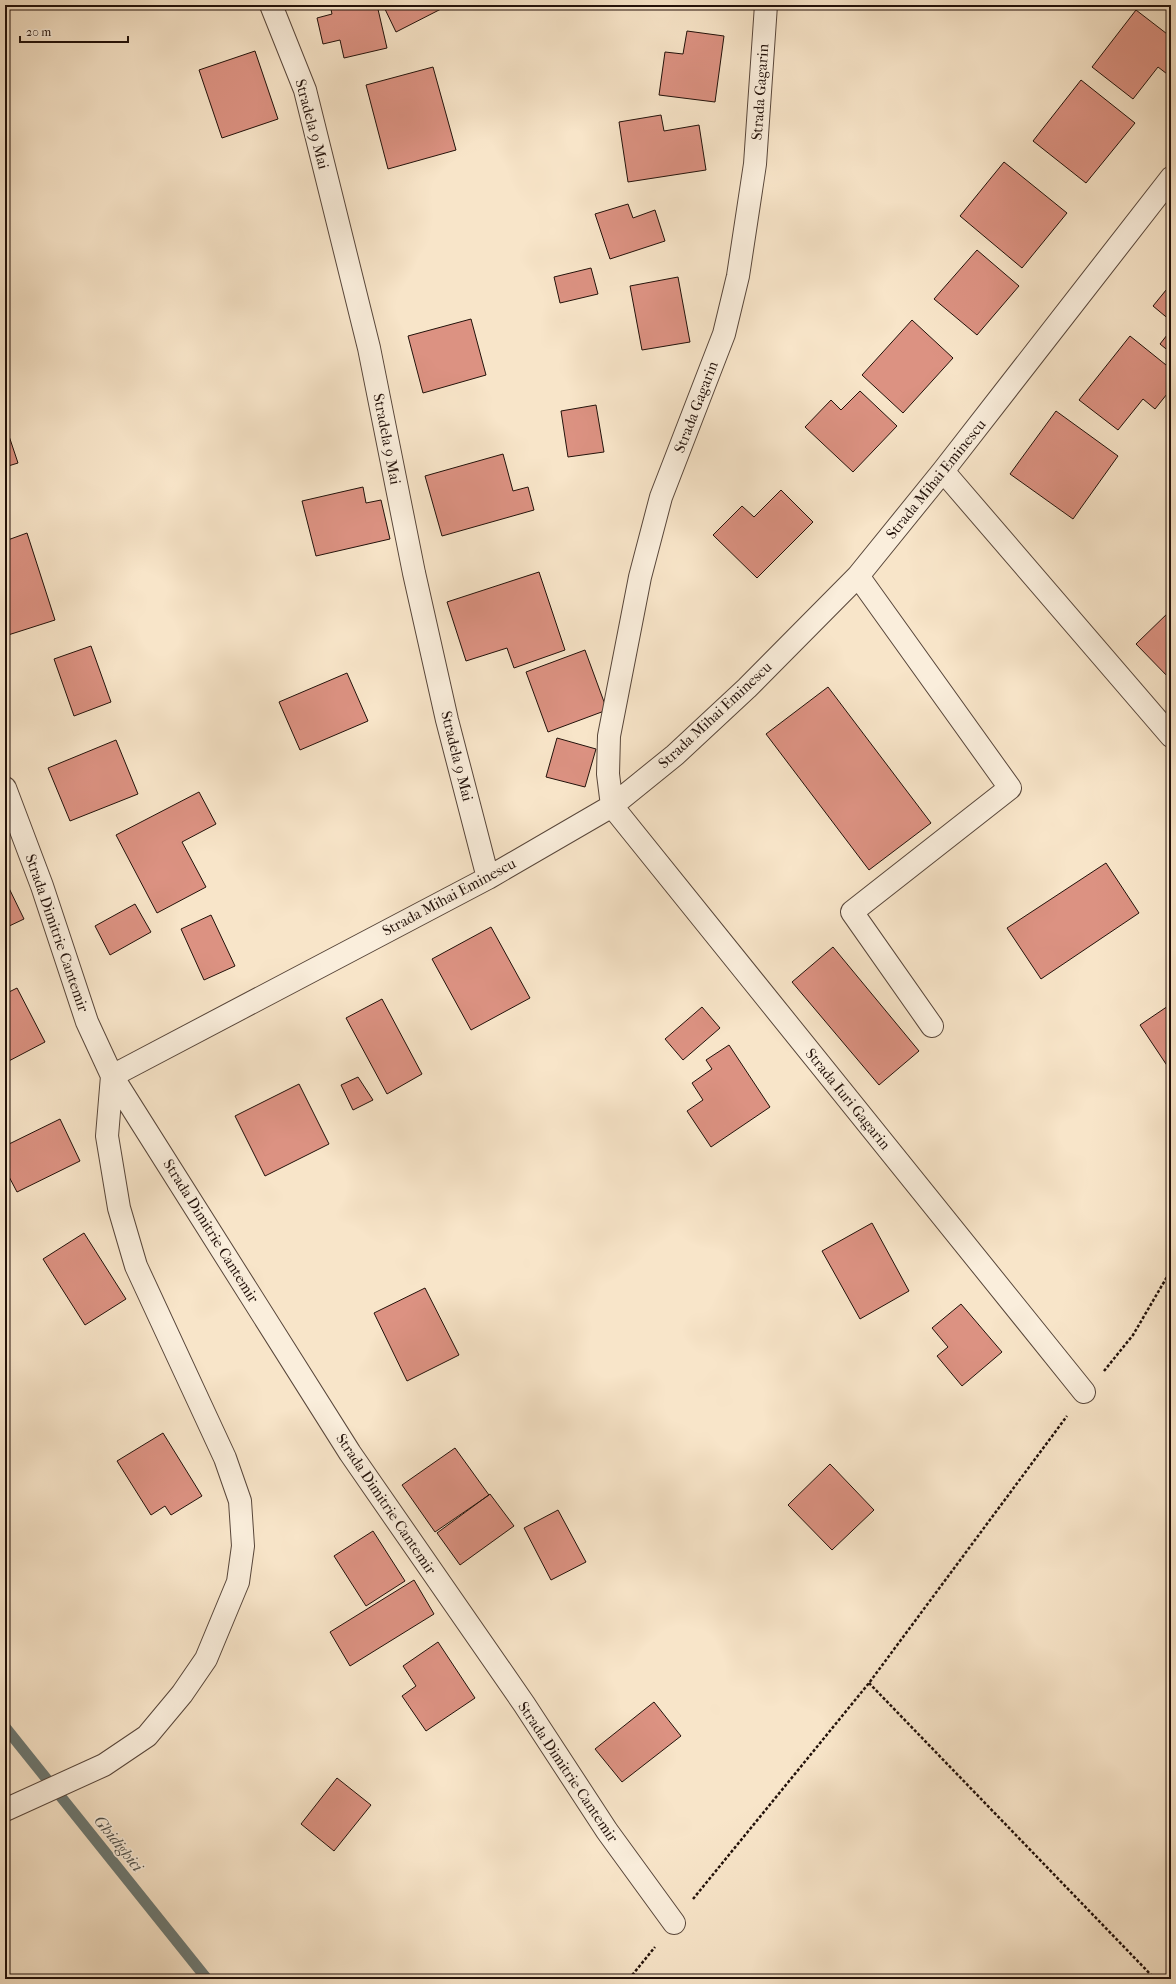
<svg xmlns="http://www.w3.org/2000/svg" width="1176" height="1984" viewBox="0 0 1176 1984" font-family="'IM FELL French Canon',serif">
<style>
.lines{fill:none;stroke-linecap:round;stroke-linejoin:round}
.stream{stroke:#6c7974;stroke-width:11}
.building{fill:#dc9282;stroke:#22110a}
.minor-casing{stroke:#58463a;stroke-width:24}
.path{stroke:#22110a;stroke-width:2.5;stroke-dasharray:3 2;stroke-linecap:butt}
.minor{stroke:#faeedc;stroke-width:22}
.labels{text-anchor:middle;stroke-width:3.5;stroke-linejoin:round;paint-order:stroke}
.street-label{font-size:15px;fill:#22110a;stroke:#faeedc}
.water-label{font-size:16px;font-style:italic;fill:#4d4e48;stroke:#faeedc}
</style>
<rect width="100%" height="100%" fill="#f8e5c9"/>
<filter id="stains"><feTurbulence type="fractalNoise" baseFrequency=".005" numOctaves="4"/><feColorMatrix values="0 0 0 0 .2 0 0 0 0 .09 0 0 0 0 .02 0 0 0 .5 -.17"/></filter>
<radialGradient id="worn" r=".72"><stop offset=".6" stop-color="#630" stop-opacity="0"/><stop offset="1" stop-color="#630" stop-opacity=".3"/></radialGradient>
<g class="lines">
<path class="stream" d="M5,1727L207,1979"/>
</g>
<path class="building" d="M330,5H377L387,48L344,58L340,40L323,44L317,18L332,14Z
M383,5H439L441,9L396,32Z
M1136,10L1171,37V77L1158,67L1133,99L1092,67Z
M687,31L724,36L715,102L659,95L665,52L683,54Z
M255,51L278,119L222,138L199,70Z
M433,67L456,150L388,169L366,85Z
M1081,80L1135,123L1086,183L1033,141Z
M661,115L664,131L699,125L706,170L628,182L619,122Z
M1004,162L1067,213L1022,268L960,216Z
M628,204L633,218L655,210L665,241L610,259L595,214Z
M977,250L1019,286L977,335L934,299Z
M591,268L598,294L560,303L554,277Z
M678,277L690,342L642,350L630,286Z
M1171,284V321L1153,306Z
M471,319L486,375L423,393L408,336Z
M912,320L953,358L903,413L862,375Z
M1171,330V353L1160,344Z
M1130,336L1171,369V389L1155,409L1143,399L1118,430L1079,400Z
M860,391L897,426L853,472L805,427L831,400L841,410Z
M596,405L604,452L568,457L561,411Z
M1056,411L1118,456L1073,519L1010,474Z
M5,424L18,463L5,467Z
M503,454L513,491L528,487L534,510L442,536L425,476Z
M363,487L366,503L381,500L390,539L316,556L302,501Z
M781,490L813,522L757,578L713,535L742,506L754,517Z
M27,533L55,620L5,636V541Z
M539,572L565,650L514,668L507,648L466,661L447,602Z
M1171,610V680L1136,644Z
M91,646L111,702L74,716L54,659Z
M585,650L607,710L548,732L526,672Z
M347,673L368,721L300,750L279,702Z
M828,687L931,823L869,870L766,734Z
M557,738L596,749L585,787L546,777Z
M116,740L138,794L70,821L48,768Z
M199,792L216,824L182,842L206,887L157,913L116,835Z
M1106,863L1139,913L1041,979L1007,928Z
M5,880L24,919L5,928Z
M135,904L151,932L110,955L95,926Z
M211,915L235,966L204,980L181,929Z
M491,927L530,998L471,1030L432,959Z
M833,947L919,1051L879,1085L792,982Z
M17,988L45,1042L5,1063V994Z
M382,999L422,1074L387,1094L346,1018Z
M1171,1004V1070H1170L1140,1025Z
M702,1007L720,1028L683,1060L665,1039Z
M729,1045L770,1107L711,1147L687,1111L703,1100L692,1083L712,1069L706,1060Z
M358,1077L373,1100L353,1110L341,1085Z
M299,1084L329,1144L265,1176L235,1116Z
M60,1119L80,1161L17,1192L5,1169V1146Z
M872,1223L909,1291L860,1319L822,1251Z
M84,1233L126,1299L85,1325L43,1259Z
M425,1288L459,1355L407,1381L374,1313Z
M961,1304L1002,1352L962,1386L937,1356L948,1347L932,1328Z
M163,1433L202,1496L171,1515L165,1506L151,1515L117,1461Z
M455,1448L489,1495L435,1532L402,1485Z
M830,1464L874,1510L832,1550L788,1505Z
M490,1494L514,1526L460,1565L437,1533Z
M558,1510L586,1562L551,1580L524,1528Z
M373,1531L405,1581L366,1606L334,1556Z
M414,1580L434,1614L350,1666L330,1632Z
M438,1642L475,1698L426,1731L402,1696L416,1686L403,1666Z
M654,1702L681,1736L622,1782L595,1749Z
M337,1778L371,1805L334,1851L301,1824Z"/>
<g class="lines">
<defs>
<path id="minor" d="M271,5L305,90L369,348L414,573L447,720L488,878
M766,5L755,164L738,276L724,334L661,497L640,577L609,736L608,774L612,806L1084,1392
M943,471L1171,736
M858,576L1010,788L852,912L932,1026
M5,788L42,886L87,1022L112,1076L350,1453L524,1704L607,1831L674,1923
M112,1076L488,878L612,806L675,755L747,688L858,576L943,471L1171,178
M5,1810L104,1765L147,1736L182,1694L206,1659L238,1582L243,1546L240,1501L225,1458L136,1266L119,1208L107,1136L112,1076"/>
</defs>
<use href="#minor" class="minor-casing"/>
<path class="path" d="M1104,1371L1133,1335L1171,1270
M869,1683L1155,1979
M693,1899L869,1683L1067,1416
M629,1979L655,1947"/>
<use href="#minor" class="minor"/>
</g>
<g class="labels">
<g class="street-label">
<text transform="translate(760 92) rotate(-86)" y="5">Strada Gagarin</text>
<text transform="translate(312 124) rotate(75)" y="5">Stradela 9 Mai</text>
<text transform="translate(696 407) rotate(-69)" y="5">Strada Gagarin</text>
<text transform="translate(387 439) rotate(79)" y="5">Stradela 9 Mai</text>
<text transform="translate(936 479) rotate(-51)" y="5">Strada Mihai Eminescu</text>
<text transform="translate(715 715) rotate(-43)" y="5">Strada Mihai Eminescu</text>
<text transform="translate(457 756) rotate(76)" y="5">Stradela 9 Mai</text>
<text transform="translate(449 897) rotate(-28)" y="5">Strada Mihai Eminescu</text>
<text transform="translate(57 933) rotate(71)" y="5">Strada Dimitrie Cantemir</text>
<text transform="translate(848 1099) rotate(51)" y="5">Strada Iuri Gagarin</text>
<text transform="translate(211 1231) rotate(58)" y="5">Strada Dimitrie Cantemir</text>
<text transform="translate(386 1504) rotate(56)" y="5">Strada Dimitrie Cantemir</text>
<text transform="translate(568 1772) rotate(56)" y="5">Strada Dimitrie Cantemir</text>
</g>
<g class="water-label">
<text transform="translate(119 1843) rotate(51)" y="6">Ghidighici</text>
</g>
</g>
<rect width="1176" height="1984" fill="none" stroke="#f8e5c9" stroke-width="20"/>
<rect x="6" y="6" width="1164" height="1972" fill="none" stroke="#22110a" stroke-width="2"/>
<rect x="10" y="10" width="1156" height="1964" fill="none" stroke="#22110a"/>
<path d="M20 36v6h108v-6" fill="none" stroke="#22110a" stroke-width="2"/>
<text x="26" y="36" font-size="12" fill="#22110a" stroke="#faeedc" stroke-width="3" paint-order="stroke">20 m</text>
<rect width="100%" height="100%" filter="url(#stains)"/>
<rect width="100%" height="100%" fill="url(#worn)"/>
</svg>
